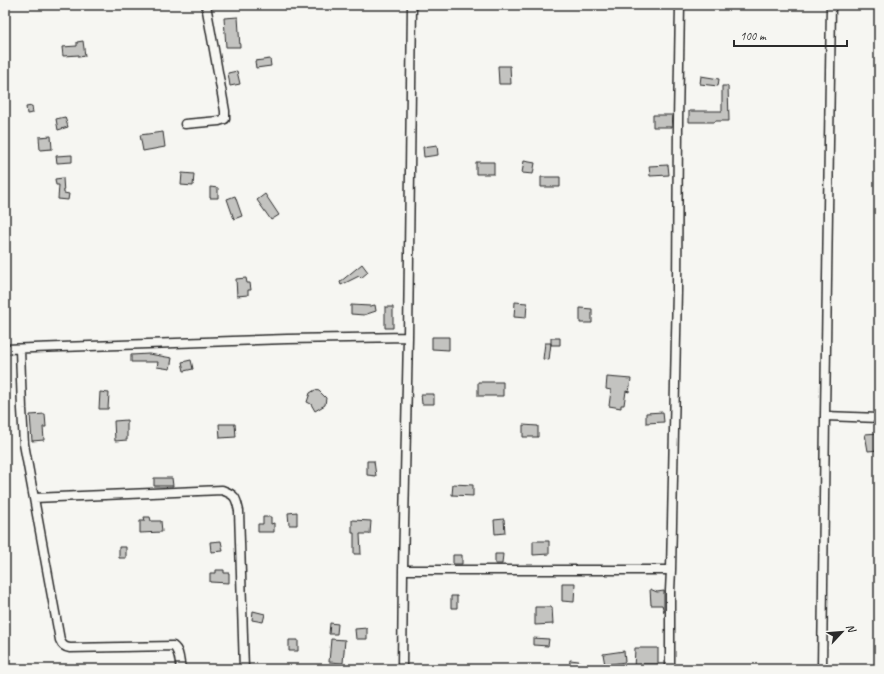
<svg xmlns="http://www.w3.org/2000/svg" width="884" height="674" viewBox="0 0 884 674" font-family="Caveat,sans-serif">
<style>
.building{fill:#c3c3c0;stroke:#2b2b2b}
.lines{fill:none;stroke-linecap:round;stroke-linejoin:round}
.minor-casing{stroke:#2b2b2b;stroke-width:11}
.minor{stroke:#f6f6f2;stroke-width:8}
</style>
<rect width="100%" height="100%" fill="#f6f6f2"/>
<filter id="ink" filterUnits="userSpaceOnUse"><feTurbulence type="fractalNoise" baseFrequency=".025" numOctaves="2"/><feDisplacementMap in="SourceGraphic" scale="8" xChannelSelector="R" yChannelSelector="G"/><feConvolveMatrix kernelMatrix="1 2 1 2 8 2 1 2 1" color-interpolation-filters="sRGB"/></filter>
<g filter="url(#ink)">
<path class="building" d="M238,17L240,47H226L224,18Z
M83,41L85,56L79,57V55L63,56L62,47L77,46V42Z
M270,59L271,66L256,68L255,61Z
M498,66H510L511,84H499Z
M237,71L240,84L230,86L228,73Z
M701,76L719,79L718,86L700,84Z
M722,86H728L729,121H715V122H689V111H722Z
M32,106L33,113L27,114L26,107Z
M653,115H673L672,127H653Z
M65,117L68,127L58,130L56,119Z
M163,132L165,147L143,151L140,135Z
M51,136L52,149L40,150L39,137Z
M437,145L438,155L424,157L423,147Z
M72,155V162L57,163L56,156Z
M524,161L535,163L533,174L522,173Z
M476,162H494V174H476Z
M668,165L669,175L650,176L649,166Z
M182,173L194,174L193,186L181,185Z
M541,177H560V187H541Z
M63,178L64,193L69,194L68,200L58,199L59,185H56L55,179Z
M210,187L218,188V198H210Z
M265,194L279,215L271,220L257,200Z
M235,196L242,216L234,219L227,199Z
M362,264L368,272L361,278L359,276L341,285L340,282Z
M246,278L247,283H250L251,290H248V295L237,296L236,279Z
M515,302L527,303L526,318L514,317Z
M351,305L370,306L375,305L376,311L364,315L351,314Z
M385,307H393V328H385Z
M580,308L592,309V323H580Z
M432,337H449V350L432,349Z
M551,338H560V345H551Z
M545,343H551L549,360L543,359Z
M149,354L172,358L170,369L157,367L158,362H131V355Z
M191,360L193,369L184,371L182,362Z
M607,377L631,379L629,392L626,391L624,405H621V408L609,406L611,390L606,389Z
M478,382H503V396H478Z
M315,390L319,391L326,398L325,405L315,411L311,404L307,402L310,393Z
M100,392L109,393L108,409H99Z
M421,394H434V404H422Z
M663,412L664,422L646,423V413Z
M45,414L46,427H43L44,440L32,441L30,415Z
M127,420V440L115,441L114,421Z
M219,424H235L236,437L220,438Z
M523,425L538,426V437H523Z
M879,433V450L868,451L865,434Z
M367,461H374L376,476L367,475Z
M154,478H172L173,486H154Z
M453,484L473,485V496L452,495Z
M297,512V525H289L288,513Z
M144,517H150L151,521H161L162,532L140,533V521H145Z
M263,517H271V524L274,523V532H258V524H263Z
M504,519L505,533L495,534L494,520Z
M352,520L371,521L370,534H360L361,554H354V533H352Z
M221,541L223,551L211,552L210,542Z
M533,541H549V554L533,555Z
M119,547H126V558H119Z
M495,554H503L502,564H495Z
M453,555H462V564H453Z
M216,570H224V573H229V583L210,582V573H216Z
M562,583H575L574,602L562,601Z
M650,589L657,592L664,591V612L662,605H651Z
M451,596H457V608H451Z
M535,607H552L553,624L535,625Z
M253,611L265,614L263,622L252,620Z
M330,623L338,624L337,634H329Z
M367,628V639H356L355,629Z
M533,638L549,639L548,646L533,645Z
M331,639L345,640L343,663L329,662Z
M289,640H298V651H289Z
M635,648H658V664H642V669H634Z
M624,651L625,662L605,665L603,654Z
M570,660L579,661L578,669H569Z"/>
<g class="lines">
<defs>
<path id="minor" d="M185,124L219,121L225,119V111L206,5
M5,349L287,339L408,337
M20,349L22,409L24,444L60,640C62,645 64,647 70,648L173,646C180,651 179,661 181,669
M825,416L879,418
M34,498L222,490C236,495 236,498 239,511L244,669
M403,570H671
M402,669L403,570L408,337L412,5
M670,669V591L671,570L677,290L678,122L680,5
M822,669L825,416L831,5"/>
</defs>
<use href="#minor" class="minor-casing"/>
<use href="#minor" class="minor"/>
</g>
</g>
<rect width="884" height="674" fill="none" stroke="#f6f6f2" stroke-width="20"/>
<rect x="10" y="10" width="864" height="654" fill="none" stroke="#2b2b2b" stroke-width="1.5" filter="url(#ink)"/>
<g transform="translate(842 632) rotate(64)" stroke="#f6f6f2" stroke-width="3" paint-order="stroke">
<path d="M0-3L7 15L0 10L-7 15Z" fill="#2b2b2b"/>
<text y="-6" font-size="11" font-weight="bold" text-anchor="middle" fill="#2b2b2b">N</text>
</g>
<path d="M734 40v6h113v-6" fill="none" stroke="#2b2b2b" stroke-width="2"/>
<text x="740" y="40" font-size="12" fill="#2b2b2b" stroke="#f6f6f2" stroke-width="3" paint-order="stroke">100 m</text>
</svg>
